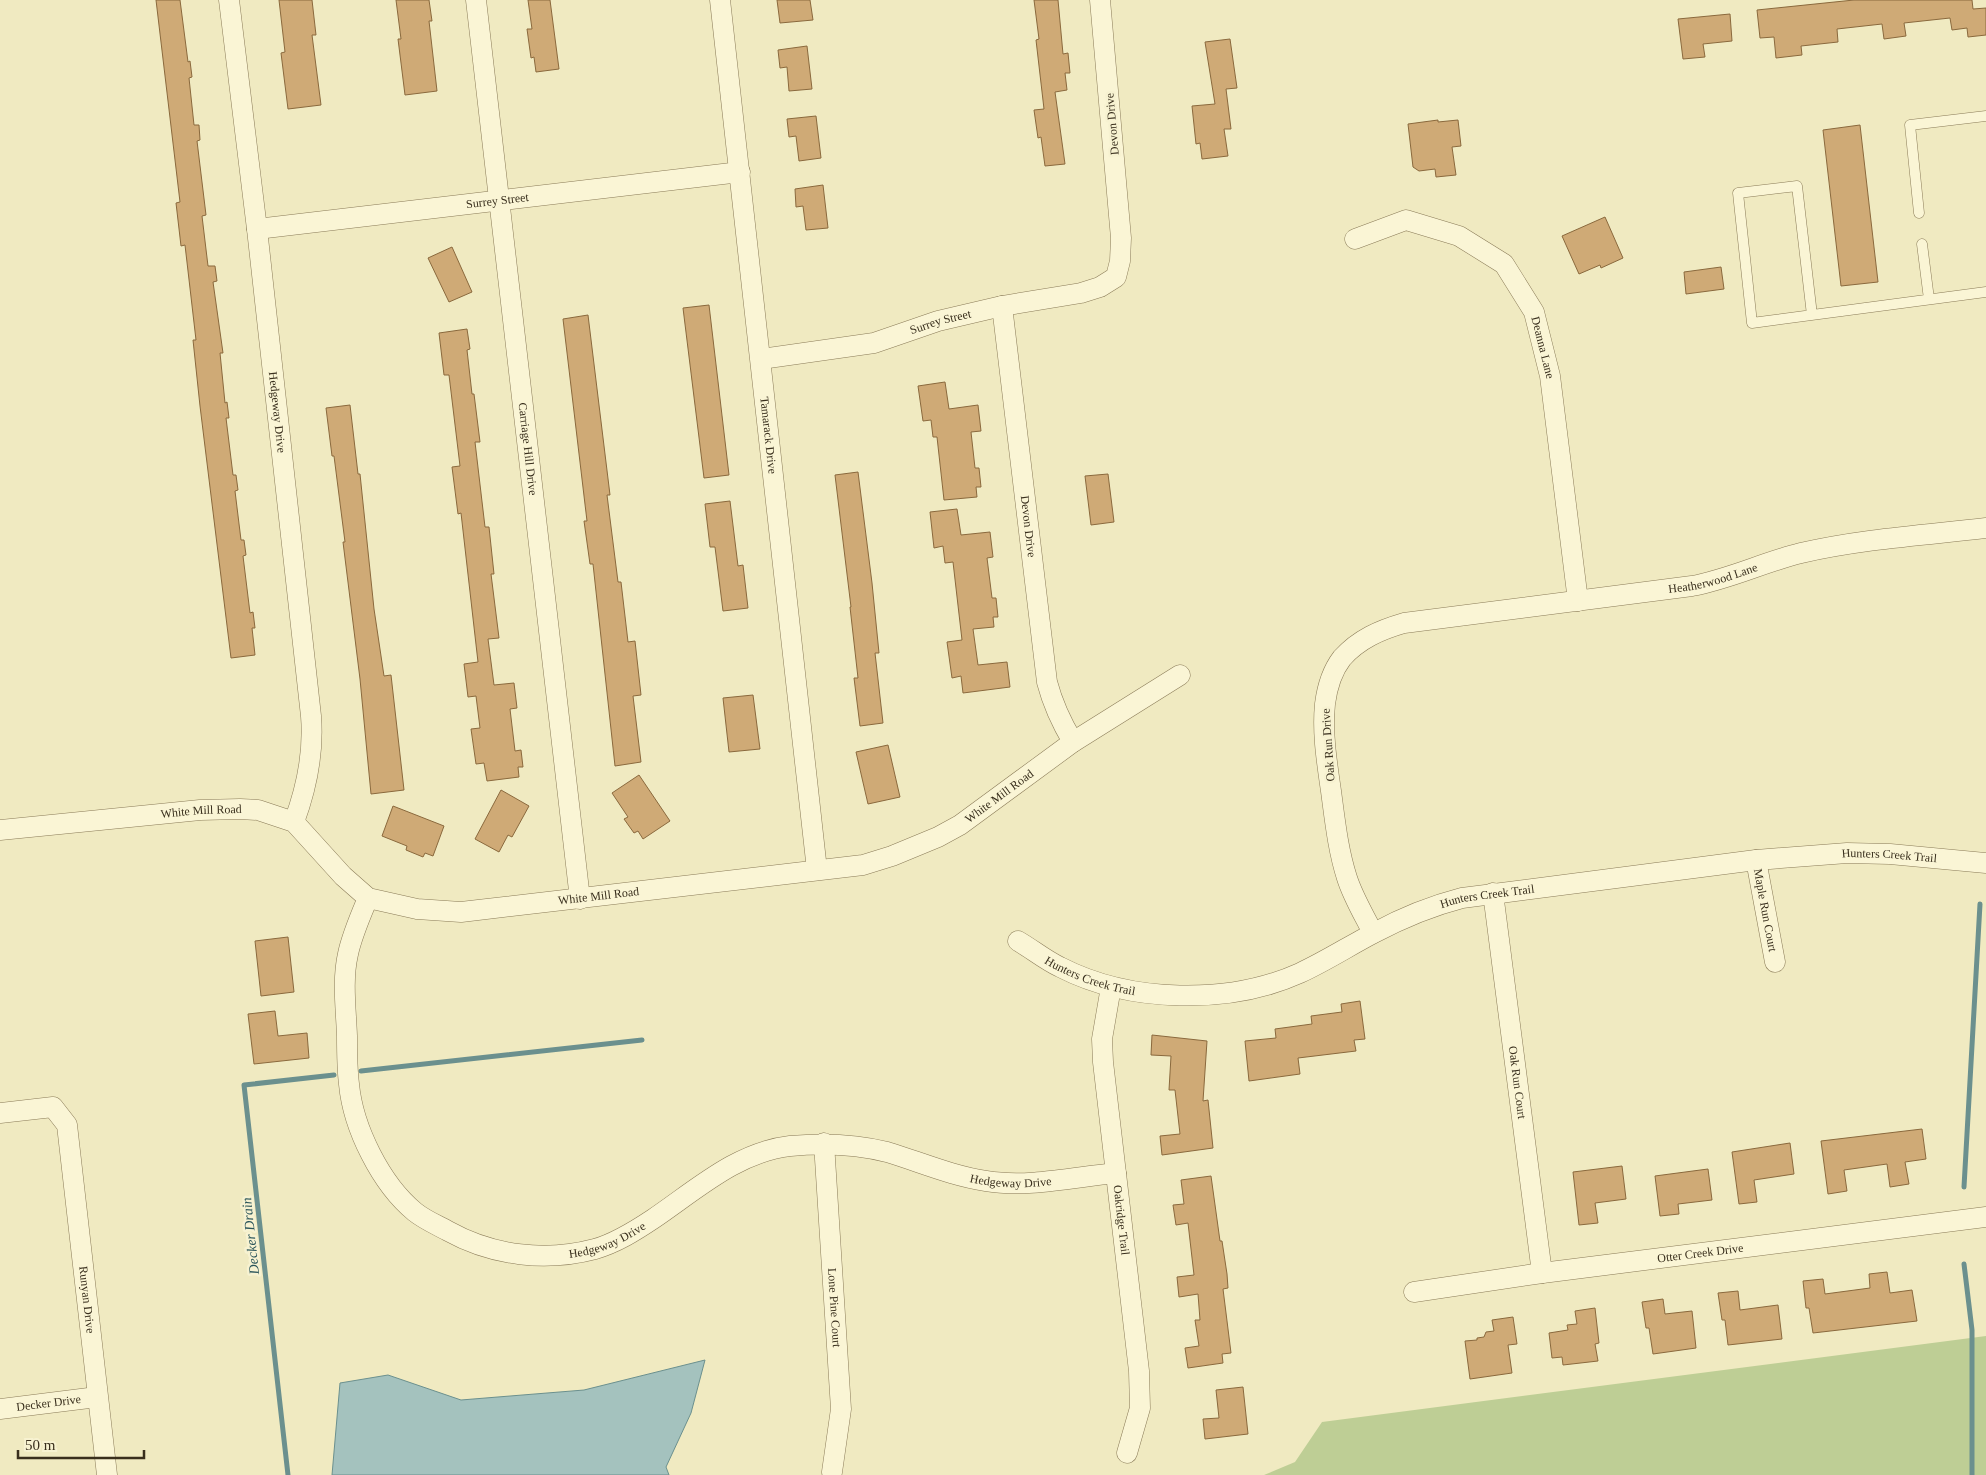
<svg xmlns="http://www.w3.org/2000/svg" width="1986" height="1475" viewBox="0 0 1986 1475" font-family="Georgia,serif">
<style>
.green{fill:#bece95}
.water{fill:#a4c2be;stroke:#6b908e}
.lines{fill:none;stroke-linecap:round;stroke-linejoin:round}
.stream{stroke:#6b908e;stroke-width:5}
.building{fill:#cfaa76;stroke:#8a693d}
.lane-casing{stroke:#8a7b58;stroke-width:11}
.street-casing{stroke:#8a7b58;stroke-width:21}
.lane{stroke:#faf5d5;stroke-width:10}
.street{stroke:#faf5d5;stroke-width:20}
.labels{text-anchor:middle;stroke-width:5;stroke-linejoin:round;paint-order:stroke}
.street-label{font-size:12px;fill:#392f1d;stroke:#f7f2d1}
.water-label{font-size:14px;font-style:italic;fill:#2b555a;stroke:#f7f2d1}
</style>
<rect width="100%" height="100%" fill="#f0eac1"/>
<path class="green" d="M1986,1336V1475H1264L1295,1462L1322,1422Z"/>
<path class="water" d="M705,1360L691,1413L666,1467L669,1475H332L340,1383L388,1375L461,1400L584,1390Z"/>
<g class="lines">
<path class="stream" d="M361,1071L642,1040
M1964,1187L1980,904
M1964,1264L1972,1330V1475
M288,1475L244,1085L334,1075"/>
</g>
<path class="building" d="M156,0H180L188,62L190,61L192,77L189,78L194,125H199L200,140L197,141L206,215L202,216L208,266H215L217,281L213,282L223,353H220L225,403L227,402L229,418H226L233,475H236L238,490L235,491L241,540H244L246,555L243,556L250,613L253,612L255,628H252L255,655L231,658L200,406L193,340H196L185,245L181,246L176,203L180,202Z
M279,0H312L316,35H312L321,105L288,109L281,53L285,52Z
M396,0H429L432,21H429L437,91L405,95L398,39H401Z
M528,0H550L559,69L536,72L534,57L531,58L527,29H532Z
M777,0H810L813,20L780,23Z
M1034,0H1058L1063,54L1068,53L1070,73H1065L1067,90L1055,92L1065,164L1045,166L1041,137L1038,138L1034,110L1044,109L1036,40L1039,39Z
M1854,0H1972L1973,9L1986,8V35L1968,37L1967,28L1952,30L1950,18L1904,23L1906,36L1884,39L1882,24L1837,29L1838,42L1801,46L1802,55L1776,58L1774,37L1760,38L1757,10Z
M1730,14L1732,41L1703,44L1705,57L1683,59L1678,19Z
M1230,39L1237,88L1226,89L1231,129H1224L1228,156L1202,159L1200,143L1196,144L1192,106L1215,104L1205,42Z
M807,46L812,89L789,91L787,67L780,68L778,50Z
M816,116L821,158L799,161L796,136L789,137L787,119Z
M1438,120V122L1458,120L1461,146L1452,147L1456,175L1436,177L1435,169L1419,171L1413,167L1408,124Z
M1860,125L1878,282L1841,286L1823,130Z
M823,185L828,228L806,230L803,206L796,207L795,189Z
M1605,217L1623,258L1601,268L1600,265L1579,274L1562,236Z
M452,247L472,292L449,302L428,258Z
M1721,267L1724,289L1686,294L1684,272Z
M709,305L729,475L704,478L683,308Z
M588,315L610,495H607L618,582H621L628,642L635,641L641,695L633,696L641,762L615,766L593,564H590L584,521H587L563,319Z
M467,329L470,349L467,350L472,394H474L480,442H475L485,527H489L494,574H491L499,638L488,639L494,685L514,683L517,708L510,709L515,751L521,750L523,767H518L519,777L487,781L484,763L476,764L471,729L480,728L476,696L468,697L464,664L478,662L461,513L458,514L452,467L460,466L449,375H444L439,333Z
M945,382L949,409L978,405L981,431L971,432L975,468H979L981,487H976L977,497L944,500L937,437H933L931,420L923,421L918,386Z
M350,405L358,474H360L374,609L384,676L391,675L404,790L371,794L360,679L343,542H345L334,456H332L326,408Z
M858,472L872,583L879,653H875L883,723L860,726L854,678H858L850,607H851L835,475Z
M1108,474L1114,522L1091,525L1085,476Z
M730,501L738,566L743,565L748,608L723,611L715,547H710L705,504Z
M957,509L961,535L990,532L993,557L987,558L992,598H996L998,617H993L994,627L973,629L978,665L1007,662L1010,687L963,693L961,676L952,678L947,642L962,640L953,562L945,563L943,546L934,548L930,512Z
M753,695L760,749L729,752L723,698Z
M888,745L900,797L868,804L856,752Z
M639,775L670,821L643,839L638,831L634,833L624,819L628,817L612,793Z
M501,790L529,806L512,837L508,835L499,852L475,839Z
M393,806L444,826L433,856L425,853L423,857L406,850L407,846L382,836Z
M288,937L294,992L261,996L255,941Z
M1360,1001L1365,1039L1354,1040L1356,1051L1298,1058L1300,1074L1249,1081L1245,1041L1276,1038L1275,1029L1312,1024L1311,1016L1342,1012L1341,1004Z
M275,1011L278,1036L307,1033L309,1058L254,1064L248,1014Z
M1152,1035L1207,1041L1203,1101L1208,1100L1213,1148L1162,1155L1160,1136L1180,1134L1175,1090H1169L1171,1056L1151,1055Z
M1922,1129L1926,1159L1905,1162L1909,1184L1890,1187L1887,1164L1844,1170L1847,1191L1828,1194L1821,1141Z
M1790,1143L1794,1174L1754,1180L1757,1202L1739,1204L1732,1152Z
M1622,1166L1626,1199L1595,1203L1598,1223L1579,1225L1573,1172Z
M1708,1169L1712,1200L1678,1204L1679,1214L1660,1216L1655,1176Z
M1211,1176L1220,1241H1222L1227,1274L1228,1288L1223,1289L1231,1353L1222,1354L1223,1363L1188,1368L1185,1348L1199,1346L1195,1320H1200L1198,1294L1179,1297L1177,1277L1194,1275L1188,1223L1176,1225L1173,1205L1184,1204L1181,1180Z
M1887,1272L1890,1293L1912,1290L1917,1321L1813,1333L1809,1308H1806L1803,1281L1823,1279L1825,1294L1870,1288L1869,1274Z
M1738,1291L1740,1310L1778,1305L1782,1339L1728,1345L1725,1320H1722L1718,1293Z
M1663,1299L1665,1314L1692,1311L1696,1348L1653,1354L1649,1328H1646L1642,1302Z
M1595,1308L1599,1343L1595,1344L1598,1361L1563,1365L1562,1357L1552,1358L1549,1333L1568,1330L1567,1325L1577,1324L1575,1311Z
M1513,1317L1517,1344L1508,1345L1512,1373L1470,1379L1465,1341L1477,1340V1338L1484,1337L1486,1332L1494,1331L1492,1320Z
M1243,1387L1248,1434L1205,1439L1203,1419L1219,1418L1216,1390Z"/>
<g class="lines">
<defs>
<path id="lane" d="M1919,213L1910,125L1986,116
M1922,244L1929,299
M1812,315L1797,186L1738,193L1752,323L1986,292"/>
<g id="street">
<path id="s1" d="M229,0L257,229L311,716C314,753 307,787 294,822"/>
<path id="s2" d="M476,0L580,899"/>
<path id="s3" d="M720,0L817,870"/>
<path id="s4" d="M257,229L740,172"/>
<path id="s5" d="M1355,239L1406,220L1459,236L1504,264L1534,312L1550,376L1578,601"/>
<path id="s6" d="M1002,306L1047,682C1053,705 1061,722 1073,742"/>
<path id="s7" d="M761,359L874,343L938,321L1002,306L1081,293L1100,287L1116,277L1120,261L1121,238L1100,0"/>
<path id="s8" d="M0,830L200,810L240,809L258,810L294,822L343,876L368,898L417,909L461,912L863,865L892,856L938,837L960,825L1073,742L1180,675"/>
<path id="s9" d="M1756,860L1775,962"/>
<path id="s10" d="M1493,893L1542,1273"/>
<path id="s11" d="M368,898C360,917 352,935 348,954C342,980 346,1009 347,1036C347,1052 347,1068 349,1084C353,1128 381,1184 415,1212C425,1220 437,1225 448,1231C493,1256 546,1262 595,1249C616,1243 635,1231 653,1219C696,1190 737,1152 790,1146C823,1143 855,1144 887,1152C920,1162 952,1176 986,1181C1028,1188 1074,1177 1116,1173"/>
<path id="s12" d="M1373,933C1364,915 1353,897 1347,878C1338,850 1335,821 1331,791C1327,763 1322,733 1325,704C1327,688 1332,671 1342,658C1359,639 1380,630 1404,623L1692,586C1730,579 1764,562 1801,553C1862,539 1925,535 1986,528"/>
<path id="s13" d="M1018,941C1032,949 1045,960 1060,967C1130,1003 1229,1005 1300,973C1326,961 1349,946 1374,933C1402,918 1431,906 1462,898L1756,860L1847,853L1890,854L1986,863"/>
<path id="s14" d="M1111,987L1102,1039L1103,1062L1139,1371L1140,1408L1127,1453"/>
<path id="s15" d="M0,1113L53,1107L67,1125L107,1475"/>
<path id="s16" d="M824,1143L841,1409L832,1472"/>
<path id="s17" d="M1414,1292L1542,1273L1986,1217"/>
<path id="s18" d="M0,1409L97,1397"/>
</g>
</defs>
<use href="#lane" class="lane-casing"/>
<use href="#street" class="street-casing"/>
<use href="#lane" class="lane"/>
<use href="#street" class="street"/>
</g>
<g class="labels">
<g class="street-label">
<text transform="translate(1112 124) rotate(-95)" y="4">Devon Drive</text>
<text dy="4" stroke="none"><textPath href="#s4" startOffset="242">Surrey Street</textPath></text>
<text dy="4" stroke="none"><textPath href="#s7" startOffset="184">Surrey Street</textPath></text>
<text dy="4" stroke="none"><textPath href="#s5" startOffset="256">Deanna Lane</textPath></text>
<text dy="4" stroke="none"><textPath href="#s1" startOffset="415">Hedgeway Drive</textPath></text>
<text dy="4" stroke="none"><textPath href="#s3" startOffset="438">Tamarack Drive</textPath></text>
<text dy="4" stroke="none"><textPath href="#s2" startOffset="452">Carriage Hill Drive</textPath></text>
<text dy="4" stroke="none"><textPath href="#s6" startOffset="222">Devon Drive</textPath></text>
<text dy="4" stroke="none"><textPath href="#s12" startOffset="671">Heatherwood Lane</textPath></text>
<text transform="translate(1328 745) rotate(-94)" y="4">Oak Run Drive</text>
<text dy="4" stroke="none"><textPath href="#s8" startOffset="1056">White Mill Road</textPath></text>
<text dy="4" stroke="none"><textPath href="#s8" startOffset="202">White Mill Road</textPath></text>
<text dy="4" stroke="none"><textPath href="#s13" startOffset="906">Hunters Creek Trail</textPath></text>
<text dy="4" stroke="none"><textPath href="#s8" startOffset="636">White Mill Road</textPath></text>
<text dy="4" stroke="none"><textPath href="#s13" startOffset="501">Hunters Creek Trail</textPath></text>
<text dy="4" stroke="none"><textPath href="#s9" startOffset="51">Maple Run Court</textPath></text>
<text dy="4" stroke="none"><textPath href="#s13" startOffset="81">Hunters Creek Trail</textPath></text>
<text dy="4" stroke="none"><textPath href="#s10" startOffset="191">Oak Run Court</textPath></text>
<text dy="4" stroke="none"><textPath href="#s11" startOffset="975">Hedgeway Drive</textPath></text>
<text dy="4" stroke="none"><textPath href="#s14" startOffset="235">Oakridge Trail</textPath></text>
<text dy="4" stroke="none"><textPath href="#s11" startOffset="541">Hedgeway Drive</textPath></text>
<text dy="4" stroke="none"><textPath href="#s17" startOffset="289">Otter Creek Drive</textPath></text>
<text dy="4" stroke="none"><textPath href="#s15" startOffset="252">Runyan Drive</textPath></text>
<text dy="4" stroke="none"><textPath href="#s16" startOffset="165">Lone Pine Court</textPath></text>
<text dy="4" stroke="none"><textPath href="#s18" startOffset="49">Decker Drive</textPath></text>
</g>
<g class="water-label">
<text transform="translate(250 1236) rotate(-96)" y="5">Decker Drain</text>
</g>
</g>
<path d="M18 1450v8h126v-8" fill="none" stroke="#392f1d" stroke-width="2.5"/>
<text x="25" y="1450" font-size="15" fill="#392f1d" stroke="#f7f2d1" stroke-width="4" paint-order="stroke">50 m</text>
</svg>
